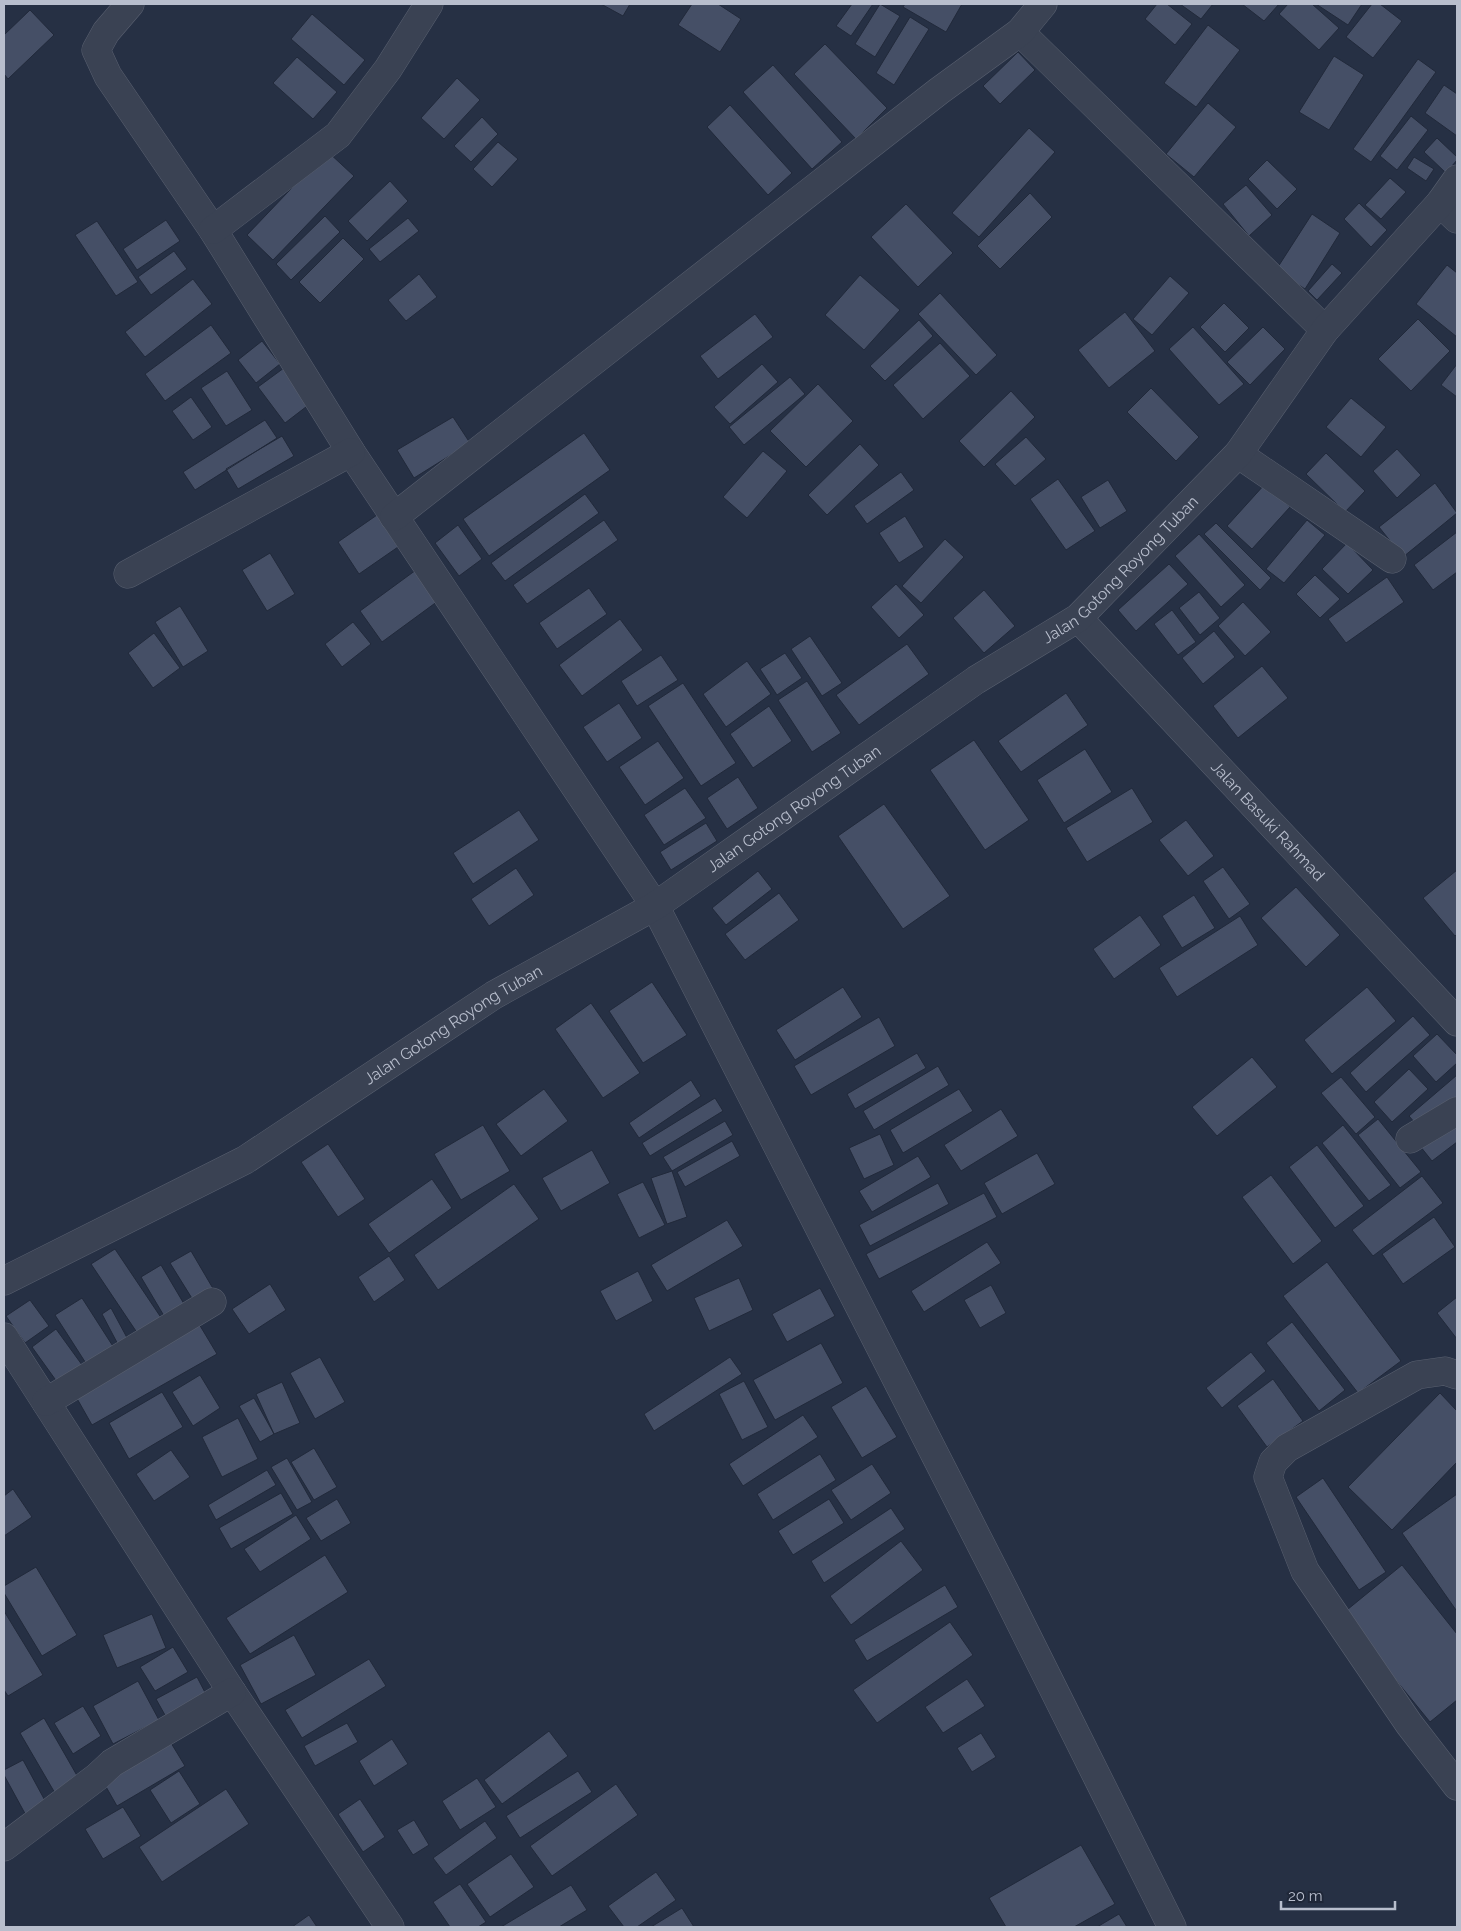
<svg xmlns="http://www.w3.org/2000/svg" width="1461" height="1931" viewBox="0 0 1461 1931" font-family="Raleway,sans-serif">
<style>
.building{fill:#454f66;stroke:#21293a}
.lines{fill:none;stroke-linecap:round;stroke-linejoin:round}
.street-casing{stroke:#596070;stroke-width:29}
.street{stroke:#3a4253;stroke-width:28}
.labels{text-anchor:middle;stroke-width:5;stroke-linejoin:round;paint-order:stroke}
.street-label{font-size:16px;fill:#b8becd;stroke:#1f2738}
</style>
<rect width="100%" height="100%" fill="#263044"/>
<path class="building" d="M601,4H630L623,16Z
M692,4H718L741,19L720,52L678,25Z
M852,4H873L851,36L836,26Z
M880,4L900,16L875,57L855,44Z
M905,4H962L946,32L903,7Z
M1157,4H1167L1192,24L1175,45L1145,19Z
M1180,4H1213L1201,19Z
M1242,4H1279L1264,21Z
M1288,4H1312L1339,28L1319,50L1279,14Z
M1316,4H1362L1348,25Z
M1372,4H1380L1402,21L1373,58L1346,37Z
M30,10L54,35L8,79L4,74V35Z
M312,14L365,60L344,85L291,39Z
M910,17L929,29L894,85L876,73Z
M1208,25L1240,50L1196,107L1164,83Z
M825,44L887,108L856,139L794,74Z
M1018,52L1035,70L1000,104L983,86Z
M1334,56L1364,75L1329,130L1299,112Z
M297,57L337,92L313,119L273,83Z
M1418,59L1436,72L1371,162L1353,149Z
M773,65L842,142L812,169L743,92Z
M457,78L480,100L444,139L421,118Z
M1444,85L1457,94V136L1425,113Z
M1208,103L1236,127L1194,177L1166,154Z
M730,105L792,173L768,195L707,127Z
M1411,116L1428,130L1397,170L1380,156Z
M482,117L498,134L471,162L454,146Z
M1029,128L1055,152L979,237L952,213Z
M1437,138L1457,157V160L1446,173L1424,152Z
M498,142L518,159L492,187L473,169Z
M327,151L354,176L273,260L247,235Z
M1414,157L1434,169L1426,181L1407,168Z
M1267,160L1297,189L1277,209L1248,179Z
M1390,178L1406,192L1381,219L1365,205Z
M390,181L408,201L367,241L348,221Z
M1246,185L1272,215L1249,236L1223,204Z
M1030,193L1052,217L1000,269L977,246Z
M1359,203L1387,230L1371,247L1344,219Z
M906,204L953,253L918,287L871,237Z
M1312,214L1340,233L1305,289L1276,270Z
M325,216L340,232L291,280L276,264Z
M408,218L419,231L380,262L369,249Z
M166,220L180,241L137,270L123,249Z
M97,221L138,282L116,296L75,235Z
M343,238L364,259L320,303L299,282Z
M174,251L187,269L151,295L138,277Z
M1332,264L1342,273L1317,300L1308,291Z
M1447,265L1457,273V337L1416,304Z
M419,274L437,297L406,321L388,300Z
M860,275L900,310L864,350L825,315Z
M1170,276L1189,293L1152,335L1133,319Z
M193,279L212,304L145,357L125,332Z
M940,293L997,355L976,375L918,314Z
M1224,303L1249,328L1225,352L1200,327Z
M1125,312L1155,351L1109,388L1078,350Z
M755,314L773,337L718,379L700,356Z
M1418,319L1450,351L1411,391L1378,359Z
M919,320L933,336L885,381L870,366Z
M211,325L231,353L165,401L145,374Z
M1193,327L1244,384L1219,405L1169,349Z
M1263,327L1285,349L1250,385L1227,362Z
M262,341L280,364L256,383L238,360Z
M940,343L970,376L923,419L893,385Z
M762,364L778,382L730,424L714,407Z
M1457,364V397L1441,385Z
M288,365L315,400L285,423L258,387Z
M227,371L252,410L226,426L201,388Z
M790,377L805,394L744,445L729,427Z
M818,384L853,421L806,467L770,431Z
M1151,388L1199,437L1176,461L1127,412Z
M1011,391L1035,417L984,467L959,441Z
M191,397L212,427L193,440L172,411Z
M1351,398L1386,427L1361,457L1326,427Z
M453,417L470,443L414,478L397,450Z
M265,420L277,438L195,490L183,472Z
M584,433L610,470L489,556L463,519Z
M282,436L294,456L238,489L226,469Z
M1026,437L1046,459L1015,486L995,464Z
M860,444L879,465L827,515L808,495Z
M1397,449L1421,475L1397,498L1373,471Z
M763,451L787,471L747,518L723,497Z
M1326,453L1365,491L1345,512L1306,474Z
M901,472L914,490L867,524L854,506Z
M1058,479L1095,531L1066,550L1030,499Z
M1108,480L1127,511L1100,528L1081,497Z
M1435,483L1457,513L1403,557L1379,527Z
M1265,484L1290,507L1252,549L1227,526Z
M585,494L599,513L505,581L491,563Z
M377,515L398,547L359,574L338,542Z
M905,516L924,547L899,563L879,533Z
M604,520L618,540L527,604L513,585Z
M1307,520L1325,535L1284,583L1266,569Z
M1216,523L1271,578L1260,590L1204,534Z
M458,525L482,559L459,576L435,543Z
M1457,532V572L1433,590L1414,565Z
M1199,534L1245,585L1221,607L1175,556Z
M945,539L964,557L921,603L902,586Z
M1347,543L1373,570L1348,594L1322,569Z
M270,553L295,594L267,611L242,570Z
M1169,564L1188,584L1136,631L1118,610Z
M416,570L438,601L382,642L360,611Z
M1315,575L1340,599L1320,618L1296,594Z
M1387,577L1404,602L1346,643L1328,619Z
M896,584L924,615L899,638L871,607Z
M589,588L607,614L557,649L539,623Z
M984,590L1015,626L984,653L953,618Z
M1199,592L1220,618L1200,635L1179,608Z
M1243,602L1271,632L1245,656L1218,626Z
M180,606L208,651L183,667L155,622Z
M1172,610L1196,642L1178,655L1154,624Z
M620,619L643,650L582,696L559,665Z
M353,622L371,644L342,667L325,644Z
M1214,631L1235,657L1203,684L1182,658Z
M154,633L180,668L153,688L128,653Z
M810,636L842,683L822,696L791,649Z
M907,644L929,674L859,725L836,695Z
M785,653L802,678L777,695L760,669Z
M661,655L678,680L637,706L621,681Z
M747,661L771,694L726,727L703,694Z
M1262,666L1288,698L1238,738L1213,706Z
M807,681L841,733L812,752L778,700Z
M683,683L736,763L701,786L648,706Z
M1066,693L1088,725L1021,772L998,741Z
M619,703L642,738L607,762L583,727Z
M769,706L792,741L753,768L730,734Z
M974,740L1029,820L985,850L930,770Z
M658,741L684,778L645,805L619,767Z
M1085,749L1112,792L1064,823L1037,780Z
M738,777L758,808L727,829L707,798Z
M685,788L706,818L664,845L644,815Z
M1132,788L1153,822L1087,862L1066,828Z
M884,804L950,896L903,929L838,836Z
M519,810L539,840L473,884L453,853Z
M1186,820L1214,856L1188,876L1159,840Z
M706,823L717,841L671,870L660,852Z
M1223,867L1250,904L1229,919L1203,881Z
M516,868L534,895L489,926L471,899Z
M1457,870V934L1455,936L1423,898Z
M758,871L772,889L726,925L712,908Z
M1296,887L1340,935L1306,967L1261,918Z
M779,893L799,920L745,960L725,934Z
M1194,895L1215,928L1182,948L1162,916Z
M1140,915L1161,945L1114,979L1093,949Z
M1240,916L1258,945L1177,997L1159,968Z
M652,982L687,1035L643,1063L609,1011Z
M843,987L862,1017L795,1060L776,1030Z
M1367,987L1396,1021L1332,1074L1304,1040Z
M591,1003L640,1073L603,1098L555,1029Z
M1413,1016L1430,1035L1366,1092L1350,1073Z
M879,1017L895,1046L811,1095L794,1066Z
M1437,1034L1457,1055V1063L1436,1082L1413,1056Z
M917,1053L926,1068L855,1109L847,1094Z
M1252,1057L1277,1087L1217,1136L1192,1107Z
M938,1066L949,1085L874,1130L863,1111Z
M1409,1069L1428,1089L1392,1122L1374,1102Z
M1457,1075V1101L1422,1131L1409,1116Z
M1341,1077L1375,1117L1356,1134L1321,1093Z
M691,1080L701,1096L639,1138L629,1123Z
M544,1089L568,1121L521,1156L496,1124Z
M959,1089L973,1111L903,1153L890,1130Z
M715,1098L723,1111L650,1156L642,1143Z
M1001,1109L1018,1136L961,1171L944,1145Z
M1457,1117V1142L1432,1161L1420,1146Z
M1378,1119L1421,1172L1400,1188L1358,1135Z
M725,1121L733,1135L672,1171L663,1157Z
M483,1125L510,1171L461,1200L434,1154Z
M1343,1125L1391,1185L1369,1201L1322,1143Z
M880,1134L894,1165L864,1179L849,1148Z
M732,1141L740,1156L685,1187L677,1172Z
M328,1144L365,1199L338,1217L301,1162Z
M1317,1145L1364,1206L1335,1228L1289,1167Z
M592,1150L610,1183L561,1211L542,1178Z
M1037,1153L1055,1184L1002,1214L984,1183Z
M918,1156L931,1177L872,1212L859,1191Z
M672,1171L687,1217L667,1224L651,1178Z
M1271,1175L1322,1241L1293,1264L1242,1197Z
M1422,1176L1443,1203L1373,1256L1352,1230Z
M432,1179L452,1208L389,1253L368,1224Z
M643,1182L665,1225L639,1238L617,1194Z
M938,1183L949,1204L870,1246L859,1225Z
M514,1184L539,1219L438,1290L414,1255Z
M984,1193L997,1217L879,1279L866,1254Z
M1434,1217L1455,1247L1403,1284L1382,1254Z
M727,1220L743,1246L667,1291L651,1265Z
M987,1242L1001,1263L924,1312L911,1291Z
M115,1249L168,1328L144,1343L91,1264Z
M191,1251L218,1297L198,1308L170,1263Z
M389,1256L405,1280L374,1302L358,1277Z
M1327,1262L1401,1361L1358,1393L1283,1296Z
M161,1265L190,1314L170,1326L141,1277Z
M638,1271L653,1301L616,1321L600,1291Z
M739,1278L753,1310L709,1331L694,1298Z
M270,1284L286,1310L249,1334L232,1309Z
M991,1285L1006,1313L980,1328L964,1300Z
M820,1288L835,1316L787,1342L772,1314Z
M1457,1297V1339L1437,1313Z
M82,1298L116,1351L89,1368L55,1315Z
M30,1300L49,1326L25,1343L6,1316Z
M111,1308L132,1347L122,1352L102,1314Z
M1292,1322L1345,1390L1319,1411L1266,1343Z
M199,1324L217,1354L92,1425L75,1395Z
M56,1329L85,1369L60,1386L32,1347Z
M821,1343L843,1383L775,1420L753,1380Z
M1251,1352L1266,1371L1222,1408L1206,1388Z
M320,1357L345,1402L315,1419L290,1373Z
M730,1357L742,1374L654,1431L644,1414Z
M200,1375L220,1408L193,1426L172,1392Z
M1273,1379L1303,1421L1267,1447L1237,1406Z
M744,1381L768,1427L742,1440L719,1394Z
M282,1382L300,1423L274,1434L256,1394Z
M866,1386L897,1437L862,1458L831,1407Z
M162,1392L183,1427L129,1459L109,1423Z
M1440,1393L1457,1411V1462L1392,1530L1348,1487Z
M254,1398L274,1434L260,1442L239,1406Z
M803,1415L818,1437L743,1486L729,1464Z
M238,1418L258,1459L222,1477L202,1437Z
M314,1448L337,1487L314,1500L291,1462Z
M171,1450L190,1477L154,1501L136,1474Z
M820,1454L836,1480L773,1520L757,1494Z
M287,1458L312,1502L297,1510L271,1467Z
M872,1464L891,1493L851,1520L831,1490Z
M267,1470L276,1485L216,1520L208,1505Z
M1323,1478L1386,1572L1359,1590L1296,1497Z
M13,1489L32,1517L4,1536V1496Z
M281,1493L293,1514L231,1549L219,1528Z
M1457,1494V1609L1456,1610L1402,1533Z
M337,1499L351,1523L321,1541L306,1518Z
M829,1499L844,1523L793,1555L778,1531Z
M891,1508L905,1529L824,1583L811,1561Z
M296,1515L311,1539L260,1572L244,1549Z
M901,1541L923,1570L851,1625L830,1596Z
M325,1555L348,1592L250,1654L226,1618Z
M1402,1565L1457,1634V1700L1430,1722L1342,1614Z
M36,1567L77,1635L42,1656L4,1593V1586Z
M945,1585L958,1607L867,1661L854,1640Z
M4,1611L43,1675L8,1696L4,1690Z
M152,1614L166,1648L117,1668L103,1635Z
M950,1622L973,1655L877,1723L853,1690Z
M294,1635L316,1675L261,1704L240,1665Z
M173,1647L188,1672L155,1691L140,1667Z
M369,1659L386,1686L302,1738L285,1710Z
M197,1677L210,1702L170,1724L156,1699Z
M967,1679L985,1706L943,1733L925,1707Z
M138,1681L159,1720L113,1744L93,1706Z
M83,1706L101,1736L73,1754L54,1723Z
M44,1718L83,1786L59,1800L20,1733Z
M347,1723L358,1742L315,1766L304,1746Z
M549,1731L568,1756L502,1804L484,1780Z
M981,1733L996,1757L972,1772L957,1748Z
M168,1738L185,1766L117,1806L101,1778Z
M392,1739L408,1764L374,1786L359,1761Z
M23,1760L49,1808L28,1819L4,1775V1770Z
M179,1771L200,1804L171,1823L150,1790Z
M578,1771L592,1792L520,1838L506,1816Z
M477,1778L496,1807L460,1830L442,1801Z
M616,1784L638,1815L552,1876L530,1846Z
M226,1789L249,1824L162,1882L139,1847Z
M360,1799L385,1837L363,1852L338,1814Z
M123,1807L141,1836L103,1859L85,1829Z
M414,1820L429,1845L413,1855L397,1830Z
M485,1821L497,1838L446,1875L433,1858Z
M1081,1845L1115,1904L1074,1927H1006L989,1898Z
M511,1854L534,1887L490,1917L467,1884Z
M656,1872L676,1900L637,1927H624L608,1906Z
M460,1884L486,1922L478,1927H450L433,1902Z
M571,1885L587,1910L559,1927H501Z
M682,1908L694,1927H651Z
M1119,1914L1127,1927H1097Z
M309,1915L317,1927H292Z"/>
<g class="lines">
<defs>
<g id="street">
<path d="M130,4L106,32L96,50L108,76L213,230L351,452L655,906L1001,1584L1172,1927"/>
<path d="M1020,32L1325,330"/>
<path d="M1440,203L1457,219"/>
<path d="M213,230L338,135L388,69L429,4"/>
<path d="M1238,454L1392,559"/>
<path d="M394,517L939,91L1020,32L1043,4"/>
<path d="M128,574L351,452"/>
<path id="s1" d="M1078,618L1457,1022"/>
<path d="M1410,1139L1457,1111"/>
<path id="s2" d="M4,1281L245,1160L494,995L655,906L976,680L1078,618L1238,454L1325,330L1440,203L1457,179"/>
<path d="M4,1337L232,1692L390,1927"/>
<path d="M1457,1375L1445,1371L1417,1375L1287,1448L1273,1462L1268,1477L1305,1571L1409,1724L1457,1786"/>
<path d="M46,1402L212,1302"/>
<path d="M4,1847L97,1777L112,1763L232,1692"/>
</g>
</defs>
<use href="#street" class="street-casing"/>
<use href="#street" class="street"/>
</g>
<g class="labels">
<g class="street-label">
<text dy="6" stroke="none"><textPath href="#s2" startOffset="1328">Jalan Gotong Royong Tuban</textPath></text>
<text dy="6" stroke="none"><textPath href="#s2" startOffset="922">Jalan Gotong Royong Tuban</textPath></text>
<text dy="6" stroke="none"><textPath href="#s1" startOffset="278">Jalan Basuki Rahmad</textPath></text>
<text dy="6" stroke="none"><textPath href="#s2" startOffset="518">Jalan Gotong Royong Tuban</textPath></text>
</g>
</g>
<rect width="1461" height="1931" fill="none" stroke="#b8becd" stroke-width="10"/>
<path d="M1281 1901v8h114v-8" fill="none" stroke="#b8becd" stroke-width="2.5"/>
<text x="1288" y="1901" font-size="15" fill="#b8becd" stroke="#1f2738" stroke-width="4" paint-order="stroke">20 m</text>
</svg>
